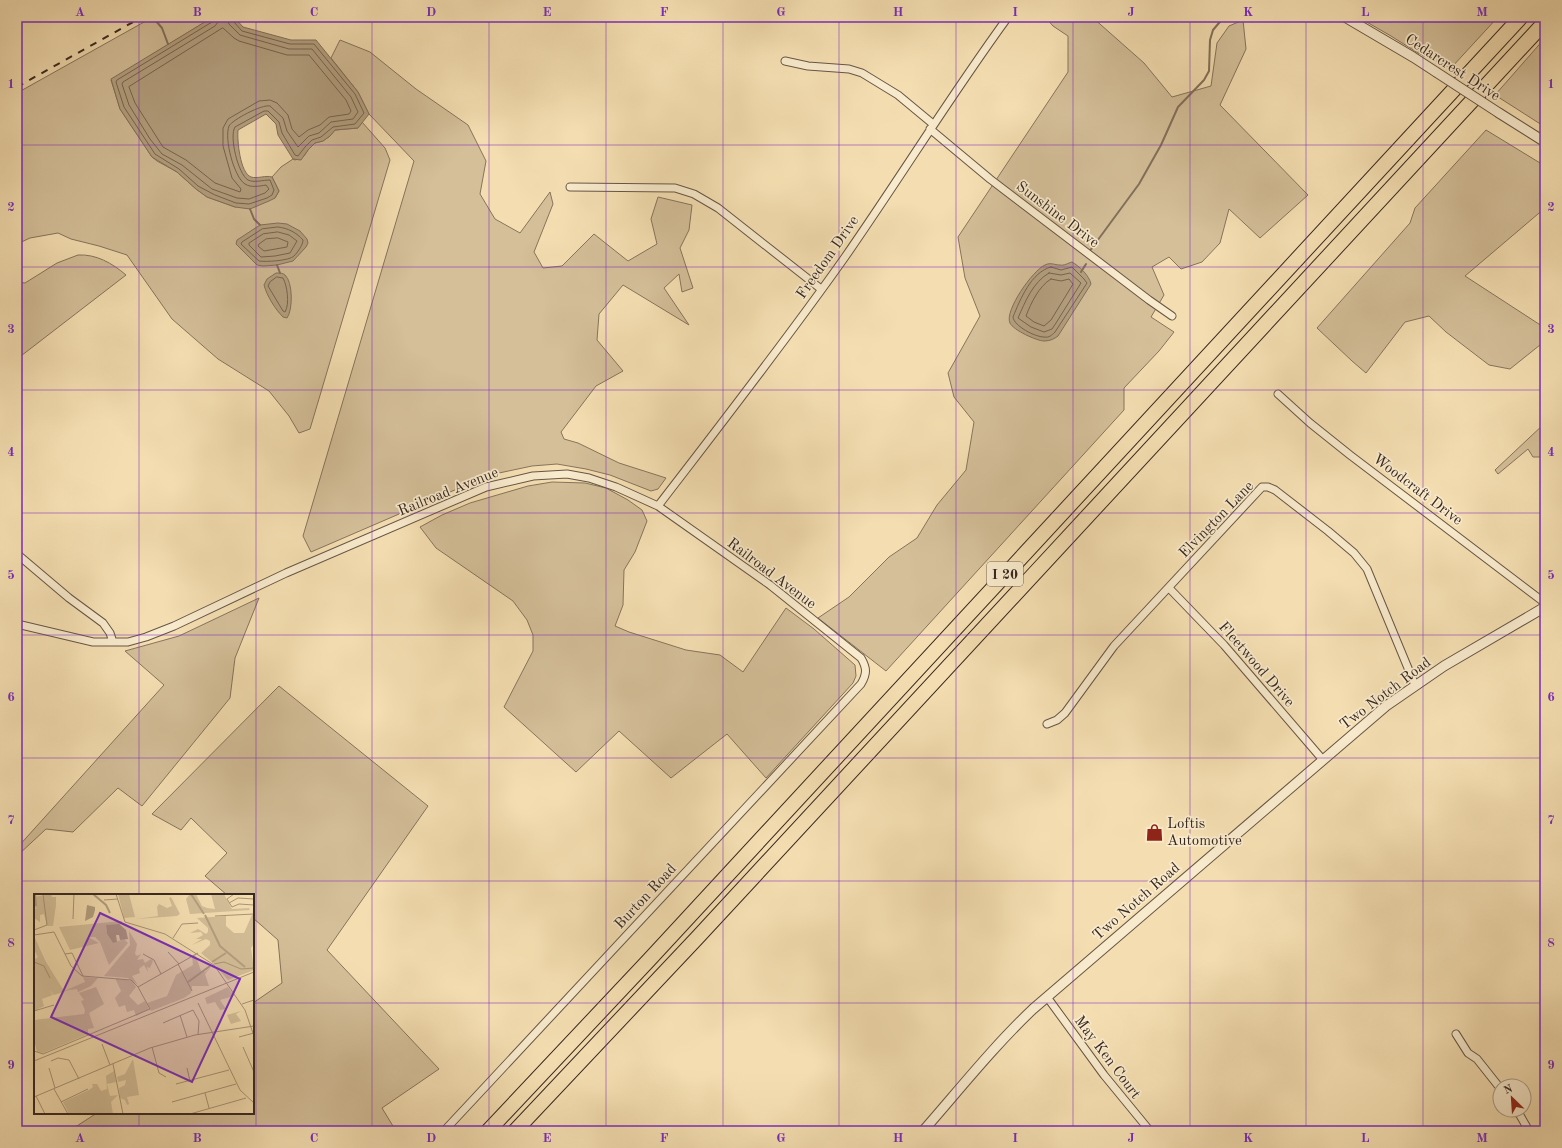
<svg xmlns="http://www.w3.org/2000/svg" width="1562" height="1148" viewBox="0 0 1562 1148" font-family="'Old Standard TT',serif">
<style>
.green{fill:#d4bf99;stroke:#86745d}
.water{fill:#b4a080;stroke:#82705a}
.lines{fill:none;stroke-linecap:round;stroke-linejoin:round}
.shore{stroke:#766450;stroke-width:1}
.stream{stroke:#82705a;stroke-width:2}
.minor-casing{stroke:#675645;stroke-width:9}
.tertiary-casing{stroke:#675645;stroke-width:11}
.motorway-casing{stroke:#382821;stroke-width:16}
.minor{stroke:#f8eacc;stroke-width:7}
.tertiary{stroke:#f8eacc;stroke-width:9}
.motorway{stroke:#f4deb1;stroke-width:14}
.rail{stroke:#382821;stroke-width:2;stroke-dasharray:7 7;stroke-linecap:butt}
.tertiary-bridge-casing{stroke:#675645;stroke-width:11;stroke-linecap:butt}
.tertiary-bridge{stroke:#f8eacc;stroke-width:9}
.grid{fill:none;stroke:#7b2cbf;stroke-width:1;stroke-opacity:0.55}
.labels{text-anchor:middle;stroke-width:3.5;stroke-linejoin:round;paint-order:stroke}
.shield{fill:#f8eacc;stroke:#726254;stroke-width:1}
.shield-label{font-size:14px;font-weight:bold;fill:#382821}
.street-label{font-size:15px;fill:#382821;stroke:#f8eacc}
.poi-label{font-size:15px;fill:#382821;stroke:#f8eacc;text-anchor:start}
.inset-river{fill:none;stroke:#b4a080;stroke-width:2}
.inset-road{fill:none;stroke:#a99577;stroke-width:1}
.view{fill:#7b2cbf;fill-opacity:0.15;stroke:#7b2cbf;stroke-width:2}
.inset-edge{fill:none;stroke:#382821;stroke-width:2}
.neatline{fill:none;stroke:#7b2cbf;stroke-width:1.5}
.grid-label{font-size:13px;text-anchor:middle;font-weight:bold;fill:#7b2cbf}
</style>
<rect width="100%" height="100%" fill="#f4deb1"/>
<filter id="stains"><feTurbulence type="fractalNoise" baseFrequency=".005" numOctaves="4"/><feColorMatrix values="0 0 0 0 .2 0 0 0 0 .09 0 0 0 0 .02 0 0 0 .5 -.17"/></filter>
<radialGradient id="worn" r=".72"><stop offset=".6" stop-color="#630" stop-opacity="0"/><stop offset="1" stop-color="#630" stop-opacity=".3"/></radialGradient>
<path class="green" d="M153,17H213L111,80L120,109L152,157L157,161L177,172L196,189L207,197L235,207L275,198L279,191L272,177L281,167L293,159L295,160L304,156L308,150L315,143L323,141L330,136L335,130L358,128L362,122L385,148L390,160L310,429L299,433L289,416L269,391L218,359L172,319L127,255L99,246L71,239L58,233L30,238L17,244V93Z
M1045,17H1092L1144,63L1172,97L1211,86L1217,43L1229,26L1243,20L1246,49L1220,105L1308,195L1260,238L1229,209L1220,243L1202,262L1181,269L1169,257L1152,267L1164,295L1151,317L1174,332L1159,351L1124,388V410L886,671L818,618L849,597L889,557L917,538L937,505L966,470L974,422L954,397L948,373L980,316L965,278L958,237L1068,72V36L1053,26Z
M1358,17H1498L1451,68L1418,53L1391,36Z
M1545,38V127L1495,95Z
M340,40L370,52L416,89L468,125L486,161L480,194L495,219L520,233L550,192L553,204L534,252L543,268L562,266L594,234L628,261L657,244L651,219L658,197L692,205L689,230L680,248L693,288L682,292L679,274L664,288L689,325L623,285L599,314L597,340L623,371L596,386L561,432L564,439L578,443L619,463L666,478L658,489L651,491L610,475L586,469L557,464L532,466L499,473L464,486L311,552L303,536L414,161L369,114L358,92L331,58Z
M1486,130L1545,166V208L1465,276L1545,328V341L1510,369L1489,365L1446,332L1429,316L1405,322L1366,373L1352,361L1317,328L1410,223L1415,208Z
M78,255C96,254 112,263 126,275L17,359V282L25,283L57,263Z
M1545,423V457H1533L1528,449L1498,474L1495,470Z
M552,482L585,483L606,488L628,500L642,510L647,521L635,552L624,570L623,605L615,626L629,632L686,650L720,655L743,672L786,608L814,629L855,665L856,676L853,683L766,778L727,734L671,778L619,731L576,772L504,707L533,651V635L527,620L513,601L436,548L420,527L442,515L470,503L528,486Z
M259,598L235,658L230,698L142,806L118,788L73,832L46,829L17,856V848L164,685L125,651L179,636Z
M279,686L428,806L327,950L439,1069L382,1108L396,1131H69L97,1113H253V1003L282,983L278,940L253,918V895H227L205,876L227,853L191,818L181,830L152,814Z"/>
<path class="water" d="M213,17H234L243,27L291,40H316L358,92L369,114L358,128L335,130L330,136L323,141L315,143L308,150L301,160L293,159L278,135L276,124L266,114L238,130C237,140 240,173 251,177C257,179 266,175 272,177L279,191L275,198L269,201L250,209L235,207L207,197L196,189L177,172L152,157L120,109L111,79Z
M278,223L287,224L300,231L307,239L308,243L306,247L293,261L277,265L263,266L257,265L236,244L237,240L260,225Z
M1072,262C1079,266 1089,275 1091,284L1058,336C1054,339 1050,341 1044,341C1037,341 1013,330 1010,323C1004,311 1033,270 1045,265C1051,262 1054,265 1060,265C1064,266 1068,263 1072,262Z
M276,273C280,273 283,273 285,275C293,282 293,310 287,318L283,317C275,309 267,296 264,285L267,279Z"/>
<g class="lines">
<path class="shore" d="M214,17L212,22L117,80L116,82L124,107L155,154L179,169L198,186L215,195L236,203L249,204L267,198L272,195L274,190L270,180C263,180 254,183 248,180C238,174 229,136 235,127L264,111H268L279,122L282,133L295,155L298,156L305,147L312,140L321,137L333,127L355,124L364,113L355,94L314,44H290L242,31L233,21L231,17
M219,17L218,22L215,26L123,82L122,84L129,105L150,139L162,154L182,165L212,189L237,198L249,199L265,193L269,189L266,185C260,186 251,188 245,184C234,177 224,139 229,126C232,120 262,104 270,106L283,118L287,131L298,147L309,136L319,133L331,122L353,119L358,112L351,97L312,49H289L240,35L229,24L226,17
M223,28L234,38L239,41L287,55H309L346,100L351,111L349,114L329,117L320,125L308,130L299,137L292,129L288,115L277,103L270,100L259,101L228,119L223,128V146L232,178L241,189L240,192L215,183L186,160L163,147L135,103L129,87Z
M278,227C288,228 297,233 303,240C303,245 297,253 294,256C289,261 265,262 259,261L241,244L242,242L262,229Z
M278,232L289,235L297,241L290,253L275,256L261,257L249,245V243L263,234Z
M278,238L288,242L287,247L264,251L258,246L259,244L266,239Z
M1051,267L1061,270L1072,267L1084,279L1087,283L1055,332C1052,335 1049,338 1044,337C1035,337 1014,326 1013,317C1020,300 1031,272 1051,267Z
M1049,273L1061,275L1070,273L1081,283L1056,323L1052,329L1044,332L1031,327L1018,318C1025,302 1033,282 1049,273Z
M277,277L283,278C287,285 290,304 285,312L283,311L268,286L270,282Z
M1051,279L1061,281L1069,279L1073,284L1051,320L1044,326L1034,322L1026,316C1031,303 1039,286 1051,279Z"/>
<path class="stream" d="M156,21L162,28L168,44
M250,209L254,219L260,225
M1089,252L1139,184L1161,145L1178,107L1204,80L1209,71L1210,40L1213,30L1224,17
M277,265L280,273
M1081,272L1086,264"/>
<defs>
<path id="minor" d="M785,61L808,66L849,69L862,73L898,95L933,124
M930,129L990,179L1149,300L1172,316
M570,187L675,188L694,194L718,208L821,289
M1278,394L1310,423L1350,455L1545,603
M658,506C721,424 785,342 845,257C900,178 951,95 1008,17
M17,554L69,598L103,623L110,633L113,642
M1169,588L1224,645L1323,760
M17,624L93,642H128L146,637L174,626L286,573L486,487L533,476L567,474L589,478L616,487L658,506L770,585L861,658C867,668 867,674 861,684L444,1131
M1047,724L1057,720L1065,713L1114,646L1262,487H1268L1275,490L1328,531L1354,553L1367,569L1415,685
M1047,997L1104,1075L1150,1131
M1456,1034L1468,1053L1477,1059L1500,1088
M1517,1110L1529,1131"/>
<path id="tertiary" d="M1345,17L1413,57L1436,72
M1499,113L1545,142
M923,1131C959,1090 993,1047 1033,1009L1386,706L1444,666L1545,607"/>
<path id="motorway" d="M488,1131L649,960L1521,17
M515,1131L697,938L1545,22"/>
</defs>
<use href="#minor" class="minor-casing"/>
<use href="#tertiary" class="tertiary-casing"/>
<use href="#motorway" class="motorway-casing"/>
<use href="#minor" class="minor"/>
<use href="#tertiary" class="tertiary"/>
<use href="#motorway" class="motorway"/>
<path class="rail" d="M17,87L142,17"/>
<defs>
<path id="tertiary-bridge" d="M1436,72L1499,113"/>
</defs>
<use href="#tertiary-bridge" class="tertiary-bridge-casing"/>
<use href="#tertiary-bridge" class="tertiary-bridge"/>
</g>
<path class="grid" d="M139,17V895M256,17V1131M372,17V1131M489,17V1131M606,17V1131M723,17V1131M839,17V1131M956,17V1131M1073,17V1131M1190,17V1131M1306,17V1131M1423,17V1131M17,145H1545M17,267H1545M17,390H1545M17,513H1545M17,635H1545M17,758H1545M17,881H1545M17,1003H35M253,1003H1545M139,1113V1131"/>
<defs>
<symbol id="shop-bare" viewBox="-9 -9 18 18"><path d="M-5-2.5h2.3a2.7 3.5 0 0 1 5.4 0H5L5.5 6h-11ZM-1.5-2.5h3a1.5 2.3 0 0 0-3 0Z" fill="#8f2418" stroke="#f8eacc" stroke-width="2.5" paint-order="stroke"/></symbol>
</defs>
<g fill-rule="evenodd">
<use href="#shop-bare" x="1142" y="820" width="25" height="25"/>
</g>
<g class="labels">
<rect class="shield" x="987" y="562" width="36" height="24" rx="3"/>
<g class="shield-label">
<text x="1005" y="579">I 20</text>
</g>
<g class="street-label">
<text transform="translate(1453 67) rotate(33)" y="5">Cedarcrest Drive</text>
<text transform="translate(1058 214) rotate(37)" y="5">Sunshine Drive</text>
<text transform="translate(827 257) rotate(-55)" y="5">Freedom Drive</text>
<text transform="translate(1418 489) rotate(37)" y="5">Woodcraft Drive</text>
<text transform="translate(448 491) rotate(-22)" y="5">Railroad Avenue</text>
<text transform="translate(1216 519) rotate(-46)" y="5">Elvington Lane</text>
<text transform="translate(772 573) rotate(37)" y="5">Railroad Avenue</text>
<text transform="translate(1257 664) rotate(49)" y="5">Fleetwood Drive</text>
<text transform="translate(1385 693) rotate(-37)" y="5">Two Notch Road</text>
<text transform="translate(645 896) rotate(-47)" y="5">Burton Road</text>
<text transform="translate(1136 901) rotate(-41)" y="5">Two Notch Road</text>
<text transform="translate(1108 1057) rotate(53)" y="5">May Ken Court</text>
</g>
<g class="poi-label">
<text x="1167" y="828">Loftis<tspan x="1167" dy="17">Automotive</tspan></text>
</g>
</g>
<g transform="translate(34 894)">
<rect width="220" height="220" fill="#f4deb1"/>
<path d="M17,0L18,3H22V11L19,32H13L10,20L6,21V28L0,24V14L3,15L0,12V3ZM84,0H95L101,23L90,24ZM156,0H162L168,12L173,14L181,15L177,0H190L198,15L215,14L216,16L156,20L152,5ZM137,3L146,20L143,22L102,25L124,22L123,13L125,10L133,14L138,12L135,4ZM218,21H220V50L217,54L220,76L194,86L180,70L167,59L176,51V47L172,45L158,51L168,45H162L169,41L167,38L156,39L164,35L172,40L174,38V34L163,24L192,22V32L200,39H210ZM88,27L86,31H72L73,40L79,49L90,45L94,49L75,71L66,48L61,43H54L65,49L36,56L25,33ZM95,37L103,50L101,60L103,62L107,60L103,66L109,65L111,69L117,65L119,67L116,74L113,73L114,78L110,71L105,75L106,79L98,82L104,91L94,84L70,82L96,51ZM0,42L12,68L30,97L51,88L49,83L64,84L57,92L44,98L43,95L35,96L20,101L15,96L19,101L8,105L10,112L0,117V66L4,63L0,56ZM161,60L167,77L171,78L177,73L171,80L175,92H158L157,99L150,104L117,117L113,109L133,102L142,81L159,71L158,62ZM81,84L98,87L102,93L95,102L104,111L111,107L115,115L102,122L100,116L93,118L91,111L85,113L81,104L87,97ZM62,93L70,110L55,119L60,134L54,135V140L9,159L3,158L0,146V126L50,120L51,116L47,107L50,106L45,99ZM194,93L200,102L186,106L192,115L186,116L181,108L173,110L171,104ZM207,117L202,120L207,127L197,130L193,121ZM99,165L105,201L93,203L95,210L93,211L91,206L86,204L85,194L91,191L92,186L84,188L83,183L91,180ZM80,177L82,188L73,190L76,202L84,201L77,208L79,220H35L29,208L55,196L59,193L58,190H63L67,197L73,195L72,182Z" fill="#d4bf99"/>
<path d="M53,11L61,13V16L59,23L51,27ZM85,30L92,36L94,45L86,46L85,41H82L83,48L79,49L73,40L72,31Z" fill="#b4a080"/>
<path class="inset-river" d="M1,0L2,12M59,0L72,11L76,19M157,0L170,20M171,21L186,52L211,73M178,68L192,59M154,88L176,72"/>
<path class="inset-road" d="M82,0L91,28L131,40L180,71L211,116L220,142M200,0L193,5L198,13L205,10L220,11M70,6L84,5M195,9L204,4L220,5M181,22L220,20M39,25L40,0M0,36L13,31L9,0M0,41L20,38L37,72L48,82L97,86L104,93L116,115L9,160L0,157M139,44L148,30L164,29M134,58L145,70M31,60L38,59L49,82M109,60L120,66L127,80M0,68L10,72L16,84M144,70L158,97M180,70L190,68L207,75L220,74M104,93L164,59M164,109L206,196L220,209M208,110L220,106M0,117L20,111M146,121L153,143M129,129L159,116L165,127L164,141M205,143L220,139M68,150L76,171M118,153L125,179L132,183M209,153L220,178M0,167L220,78M17,167L24,164L35,166L45,185M79,170L89,220M15,174L21,194M153,174L156,187M142,190L195,176M20,195L34,220M171,199L175,214M2,202L11,220M0,203L116,154L161,141L220,132M27,208L54,195M138,208L202,190M156,220L212,204"/>
<path class="view" d="M66,19L206,85L158,188L17,123Z"/>
<rect width="220" height="220" class="inset-edge"/>
</g>
<rect width="1562" height="1148" fill="none" stroke="#f4deb1" stroke-width="44"/>
<g transform="translate(1512 1098) rotate(335)"><circle r="19" fill="#f8eacc" stroke="#ab9c88"/>
<path d="M0-3L7 15L0 10L-7 15Z" fill="#8f2418"/>
<text y="-6" font-size="11" font-weight="bold" text-anchor="middle" fill="#382821">N</text>
</g>
<rect x="22" y="22" width="1518" height="1104" class="neatline"/>
<g class="grid-label">
<text x="80" y="16">A</text>
<text x="197" y="16">B</text>
<text x="314" y="16">C</text>
<text x="431" y="16">D</text>
<text x="547" y="16">E</text>
<text x="664" y="16">F</text>
<text x="781" y="16">G</text>
<text x="898" y="16">H</text>
<text x="1015" y="16">I</text>
<text x="1131" y="16">J</text>
<text x="1248" y="16">K</text>
<text x="1365" y="16">L</text>
<text x="1482" y="16">M</text>
<text x="11" y="88">1</text>
<text x="1551" y="88">1</text>
<text x="11" y="211">2</text>
<text x="1551" y="211">2</text>
<text x="11" y="333">3</text>
<text x="1551" y="333">3</text>
<text x="11" y="456">4</text>
<text x="1551" y="456">4</text>
<text x="11" y="579">5</text>
<text x="1551" y="579">5</text>
<text x="11" y="701">6</text>
<text x="1551" y="701">6</text>
<text x="11" y="824">7</text>
<text x="1551" y="824">7</text>
<text x="11" y="947">8</text>
<text x="1551" y="947">8</text>
<text x="11" y="1069">9</text>
<text x="1551" y="1069">9</text>
<text x="80" y="1142">A</text>
<text x="197" y="1142">B</text>
<text x="314" y="1142">C</text>
<text x="431" y="1142">D</text>
<text x="547" y="1142">E</text>
<text x="664" y="1142">F</text>
<text x="781" y="1142">G</text>
<text x="898" y="1142">H</text>
<text x="1015" y="1142">I</text>
<text x="1131" y="1142">J</text>
<text x="1248" y="1142">K</text>
<text x="1365" y="1142">L</text>
<text x="1482" y="1142">M</text>
</g>
<rect width="100%" height="100%" filter="url(#stains)"/>
<rect width="100%" height="100%" fill="url(#worn)"/>
</svg>
